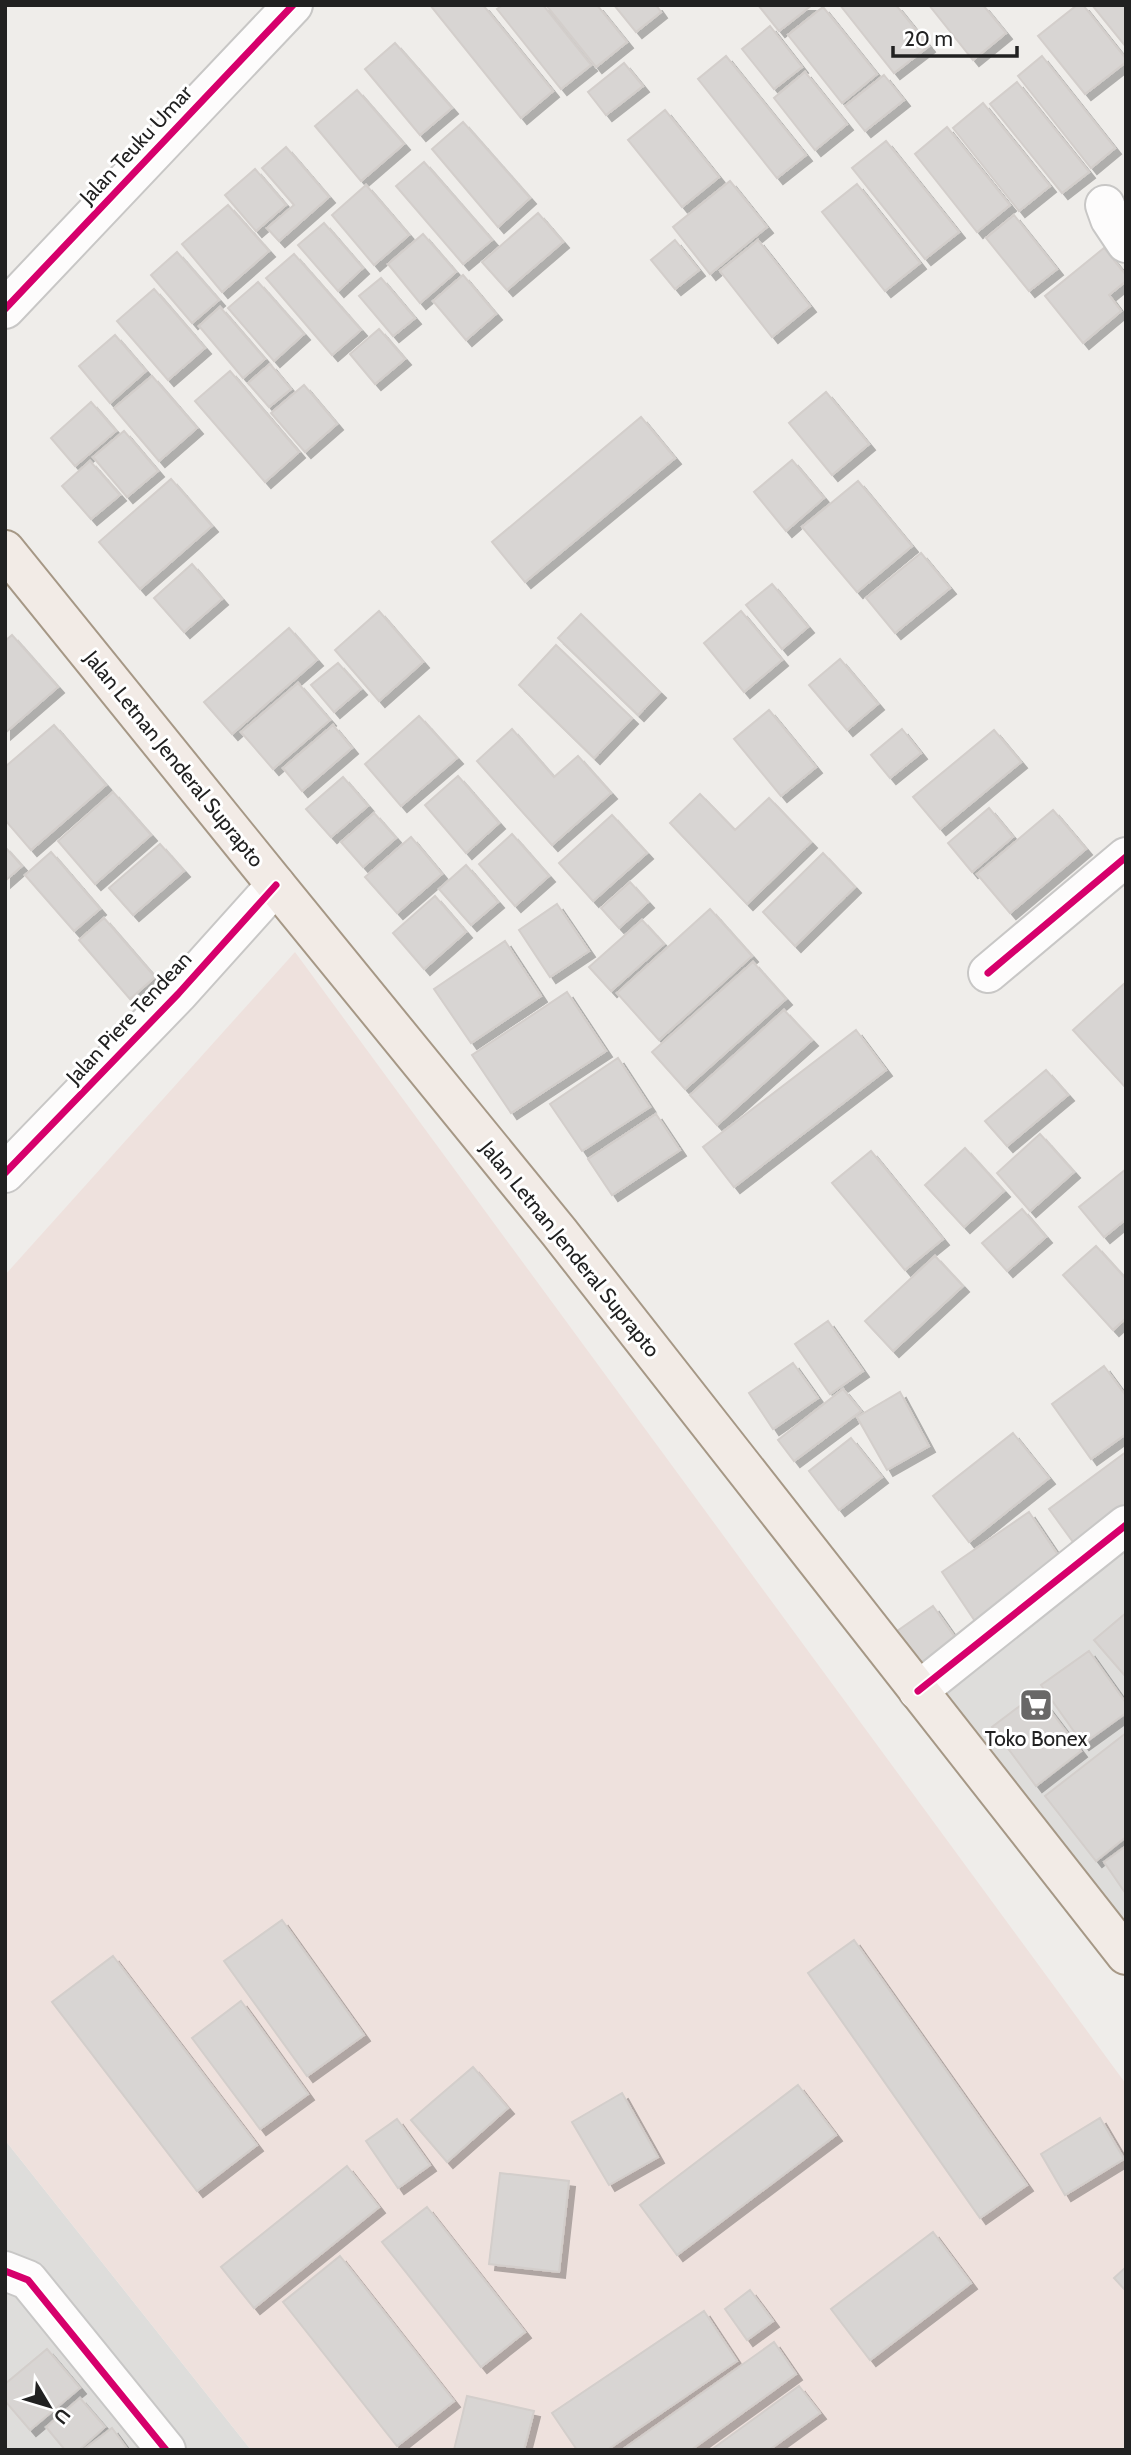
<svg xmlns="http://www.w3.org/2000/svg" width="1131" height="2455" viewBox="0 0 1131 2455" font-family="Cabin,sans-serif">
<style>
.residential{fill:#dedddb}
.military{fill:#eee1dd}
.building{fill:#d8d5d3;stroke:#d3cecb;stroke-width:2;filter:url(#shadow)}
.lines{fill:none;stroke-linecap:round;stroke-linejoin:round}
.minor-casing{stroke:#c8c7c6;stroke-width:42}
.major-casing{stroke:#a69886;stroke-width:42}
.minor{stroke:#fdfcfc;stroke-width:38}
.major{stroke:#f2ebe6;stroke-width:38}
.cycleway-casing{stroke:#fff;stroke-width:11}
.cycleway{stroke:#d6006c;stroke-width:7}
.labels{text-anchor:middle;stroke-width:6;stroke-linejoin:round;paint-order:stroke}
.street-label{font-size:21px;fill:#212121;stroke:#fff}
.poi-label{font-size:21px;fill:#212121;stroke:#fff}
</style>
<defs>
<filter id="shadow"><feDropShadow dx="6" dy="6" stdDeviation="0" flood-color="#0004"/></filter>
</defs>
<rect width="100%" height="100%" fill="#efedea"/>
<path class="residential" d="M1126,1525V1955L918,1691Z
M5,2140L251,2450H5Z"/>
<path class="military" d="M295,952L1126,2084V2450H251L5,2140V1275Z"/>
<path class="building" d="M430,5H483L553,91L521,118Z
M503,5H543L591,65L561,89L497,9Z
M546,5H597L627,42L596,67Z
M614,5H656L661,12L636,32Z
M758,5H812L779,31Z
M840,5H896L929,46L894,73Z
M929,5H983L1006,33L973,60Z
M1077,5H1083L1126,59V62L1085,94L1038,36Z
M1092,5H1126V47Z
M823,7L877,74L842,103L788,35Z
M770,26L802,67L774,89L742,49Z
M395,43L452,108L420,135L365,69Z
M726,56L806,155L777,178L698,79Z
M1042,56L1115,148L1091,168L1018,76Z
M624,63L643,86L606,115L588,92Z
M805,72L847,124L815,150L774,98Z
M884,75L904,100L865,131L845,106Z
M1017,82L1089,172L1062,193L990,104Z
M357,90L404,144L361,181L315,126Z
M983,103L1050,186L1019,211L953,128Z
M665,110L719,177L682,207L628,140Z
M463,122L530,198L498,227L432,149Z
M947,127L1010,205L977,232L915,154Z
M886,141L959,232L925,259L852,168Z
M286,147L329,197L279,241L267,228L294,205L262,168Z
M424,162L492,240L463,264L396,186Z
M255,169L286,205L256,231L225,195Z
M730,181L767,227L710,274L673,227Z
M857,184L920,263L885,291L822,212Z
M366,185L409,235L374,265L332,215Z
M228,205L269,251L222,292L182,244Z
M538,213L563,242L507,290L482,262Z
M1014,215L1057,269L1029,291L986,238Z
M324,223L363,268L338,291L298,245Z
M423,234L456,272L420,303L388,264Z
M675,240L699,270L675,289L651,260Z
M758,240L810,306L772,337L720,271Z
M1104,248L1126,275V281L1109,295L1121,311L1083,343L1045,296Z
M177,252L219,300L192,323L151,275Z
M294,254L361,330L332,355L266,278Z
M463,275L496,314L466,340L433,301Z
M381,278L415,318L393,336L359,296Z
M258,282L304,334L274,361L228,308Z
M154,289L205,348L168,380L117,321Z
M220,307L265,359L243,378L199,326Z
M379,329L405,359L375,384L350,354Z
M115,335L146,371L110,403L79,366Z
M270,364L291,389L269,407L248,383Z
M230,371L299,452L265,482L195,401Z
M152,376L197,428L159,461L114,408Z
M304,385L337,424L305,452L271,413Z
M826,392L869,444L832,475L789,423Z
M91,402L116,431L75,466L51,438Z
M641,417L675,458L525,582L492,542Z
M124,431L158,471L127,497L93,457Z
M792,460L824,498L786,531L754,492Z
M90,461L120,495L91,519L62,486Z
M171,479L212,526L140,589L99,542Z
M858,481L912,546L857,592L802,527Z
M921,553L950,588L895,633L866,598Z
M192,564L222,599L184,632L154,598Z
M772,584L808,627L782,649L746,605Z
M379,611L423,662L379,701L335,650Z
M741,611L782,660L744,692L704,643Z
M581,614L660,692L638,715L558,638Z
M289,628L317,660L232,734L204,702Z
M12,635L58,687L5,733V641Z
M556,645L632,718L594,758L519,685Z
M840,659L878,704L847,730L809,685Z
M338,663L361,689L334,712L311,685Z
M298,683L330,720L273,769L241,732Z
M769,710L816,767L781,796L734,739Z
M419,716L457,758L401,806L365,764Z
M54,725L106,785L31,850L5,820V767Z
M333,725L352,748L302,791L283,768Z
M512,729L554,777L578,756L611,793L552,845L477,761Z
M902,729L921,753L890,778L871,755Z
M994,730L1021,762L940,829L913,797Z
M458,776L499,823L466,853L425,805Z
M343,777L368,806L331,837L306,809Z
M113,792L151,835L95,884L58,841Z
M700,794L735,830L769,798L811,842L747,904L670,823Z
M989,808L1013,837L972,872L948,843Z
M1053,810L1086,849L1010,913L977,874Z
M374,813L396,838L363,867L341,842Z
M612,815L647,853L593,901L559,863Z
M512,834L549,876L515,906L479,864Z
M411,837L442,874L397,913L365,877Z
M160,844L184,871L133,915L109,888Z
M5,847L22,866L5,881Z
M51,852L100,909L74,931L25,875Z
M823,853L855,887L795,946L763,912Z
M466,865L498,902L471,925L439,889Z
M630,882L648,902L619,928L601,908Z
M435,896L466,932L424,969L393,933Z
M557,904L589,951L550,977L519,930Z
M710,909L752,956L659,1040L617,993Z
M104,918L155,977L130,999L79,940Z
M642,920L664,944L611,991L589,967Z
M505,941L541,996L471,1043L434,989Z
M753,962L786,999L685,1089L652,1052Z
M1126,982V1088L1073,1030Z
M567,992L606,1051L511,1113L472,1055Z
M784,1010L812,1040L717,1125L690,1095Z
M856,1030L886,1070L734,1187L703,1147Z
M618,1058L650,1107L582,1151L550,1104Z
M1046,1070L1068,1095L1007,1146L985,1121Z
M656,1114L680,1150L612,1195L588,1159Z
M1040,1134L1074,1172L1030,1211L997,1173Z
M965,1148L1004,1191L964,1227L925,1185Z
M871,1151L943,1239L905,1270L832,1183Z
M1126,1169V1219L1104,1237L1079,1207Z
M1022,1209L1046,1237L1007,1271L982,1243Z
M1096,1246L1126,1279V1318L1113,1330L1063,1275Z
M935,1256L963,1286L893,1351L865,1321Z
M828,1321L863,1371L830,1394L795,1344Z
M793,1363L818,1398L773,1429L749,1393Z
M1104,1366L1126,1396V1434L1091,1459L1052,1404Z
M843,1389L861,1411L794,1461L778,1440Z
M900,1392L929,1446L887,1470L857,1417Z
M1013,1433L1049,1478L969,1542L933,1496Z
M851,1438L882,1477L839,1510L809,1471Z
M1126,1452V1520L1081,1553L1049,1509Z
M1029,1512L1066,1567L979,1627L942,1572Z
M933,1606L959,1643L916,1673L890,1636Z
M1126,1613V1677L1094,1640Z
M1089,1651L1126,1703V1713L1083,1744L1041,1685Z
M1037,1693L1081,1751L1036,1786L992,1727Z
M1126,1733V1837L1096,1861L1045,1796Z
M1126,1846V1894L1104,1862Z
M282,1920L364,2035L307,2076L224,1961Z
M854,1940L1027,2185L980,2218L808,1973Z
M113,1956L257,2145L197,2191L52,2002Z
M241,2001L308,2094L260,2129L192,2038Z
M473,2067L508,2108L447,2162L411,2120Z
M798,2085L836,2135L677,2255L640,2205Z
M622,2093L658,2157L609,2185L572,2122Z
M1100,2118L1124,2159L1065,2195L1041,2154Z
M397,2119L430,2165L398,2188L366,2141Z
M347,2166L379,2207L254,2308L221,2267Z
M500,2173L569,2181L559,2272L489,2264Z
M427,2207L525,2332L481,2367L382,2242Z
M933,2232L971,2283L870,2360L831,2309Z
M340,2256L454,2401L397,2446L283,2302Z
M1126,2267V2291L1114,2278Z
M750,2290L773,2321L747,2340L725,2309Z
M704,2311L737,2361L607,2450H577L552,2413Z
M774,2342L796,2374L691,2450H622Z
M47,2349L80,2388L30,2430L5,2401V2384Z
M799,2386L820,2413L769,2450H711Z
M467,2396L534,2411L524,2450H454Z
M80,2398L105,2427L79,2450H65L46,2427Z
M112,2428L128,2450H83Z"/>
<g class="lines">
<defs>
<path id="minor" d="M1105,205L1110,219L1126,243
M5,309L293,5
M988,973L1126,857
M5,1173L178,994L276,885
M918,1691L1126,1525
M5,2271L28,2280L166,2450"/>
<path id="major" d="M5,550L276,885L559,1232L1126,1955"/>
</defs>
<use href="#minor" class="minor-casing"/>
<use href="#major" class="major-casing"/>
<use href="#minor" class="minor"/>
<use href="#major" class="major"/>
<defs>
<path id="cycleway" d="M5,309L293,5
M988,973L1126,857
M5,1173L178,994L276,885
M918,1691L1126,1525
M5,2271L28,2280L166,2450"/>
</defs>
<use href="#cycleway" class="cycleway-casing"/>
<use href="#cycleway" class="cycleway"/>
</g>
<defs>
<symbol id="supermarket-square" viewBox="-11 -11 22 22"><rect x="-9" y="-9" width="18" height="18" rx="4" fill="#696867" stroke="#fff"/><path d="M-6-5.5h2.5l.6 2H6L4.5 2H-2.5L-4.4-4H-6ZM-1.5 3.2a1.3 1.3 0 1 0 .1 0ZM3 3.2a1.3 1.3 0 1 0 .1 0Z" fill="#fff"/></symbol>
</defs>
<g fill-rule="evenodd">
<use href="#supermarket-square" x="1017" y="1686" width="38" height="38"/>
</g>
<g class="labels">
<g class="street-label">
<text transform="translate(136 145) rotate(-47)" y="7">Jalan Teuku Umar</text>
<text transform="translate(174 759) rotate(51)" y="7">Jalan Letnan Jenderal Suprapto</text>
<text transform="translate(129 1018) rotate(-47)" y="7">Jalan Piere Tendean</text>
<text transform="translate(570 1249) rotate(51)" y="7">Jalan Letnan Jenderal Suprapto</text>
</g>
<g class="poi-label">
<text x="1036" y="1746">Toko Bonex</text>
</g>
</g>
<rect width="1131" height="2455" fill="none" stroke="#212121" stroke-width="14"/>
<g transform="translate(49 2406) rotate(128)" stroke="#ffffff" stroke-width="5" paint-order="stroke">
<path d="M0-5L12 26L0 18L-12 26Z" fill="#212121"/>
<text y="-10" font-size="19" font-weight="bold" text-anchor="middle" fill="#212121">U</text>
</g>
<path d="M893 46v10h124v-10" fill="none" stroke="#212121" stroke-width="3.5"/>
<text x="904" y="46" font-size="21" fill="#212121" stroke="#ffffff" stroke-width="5" paint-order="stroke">20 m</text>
</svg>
